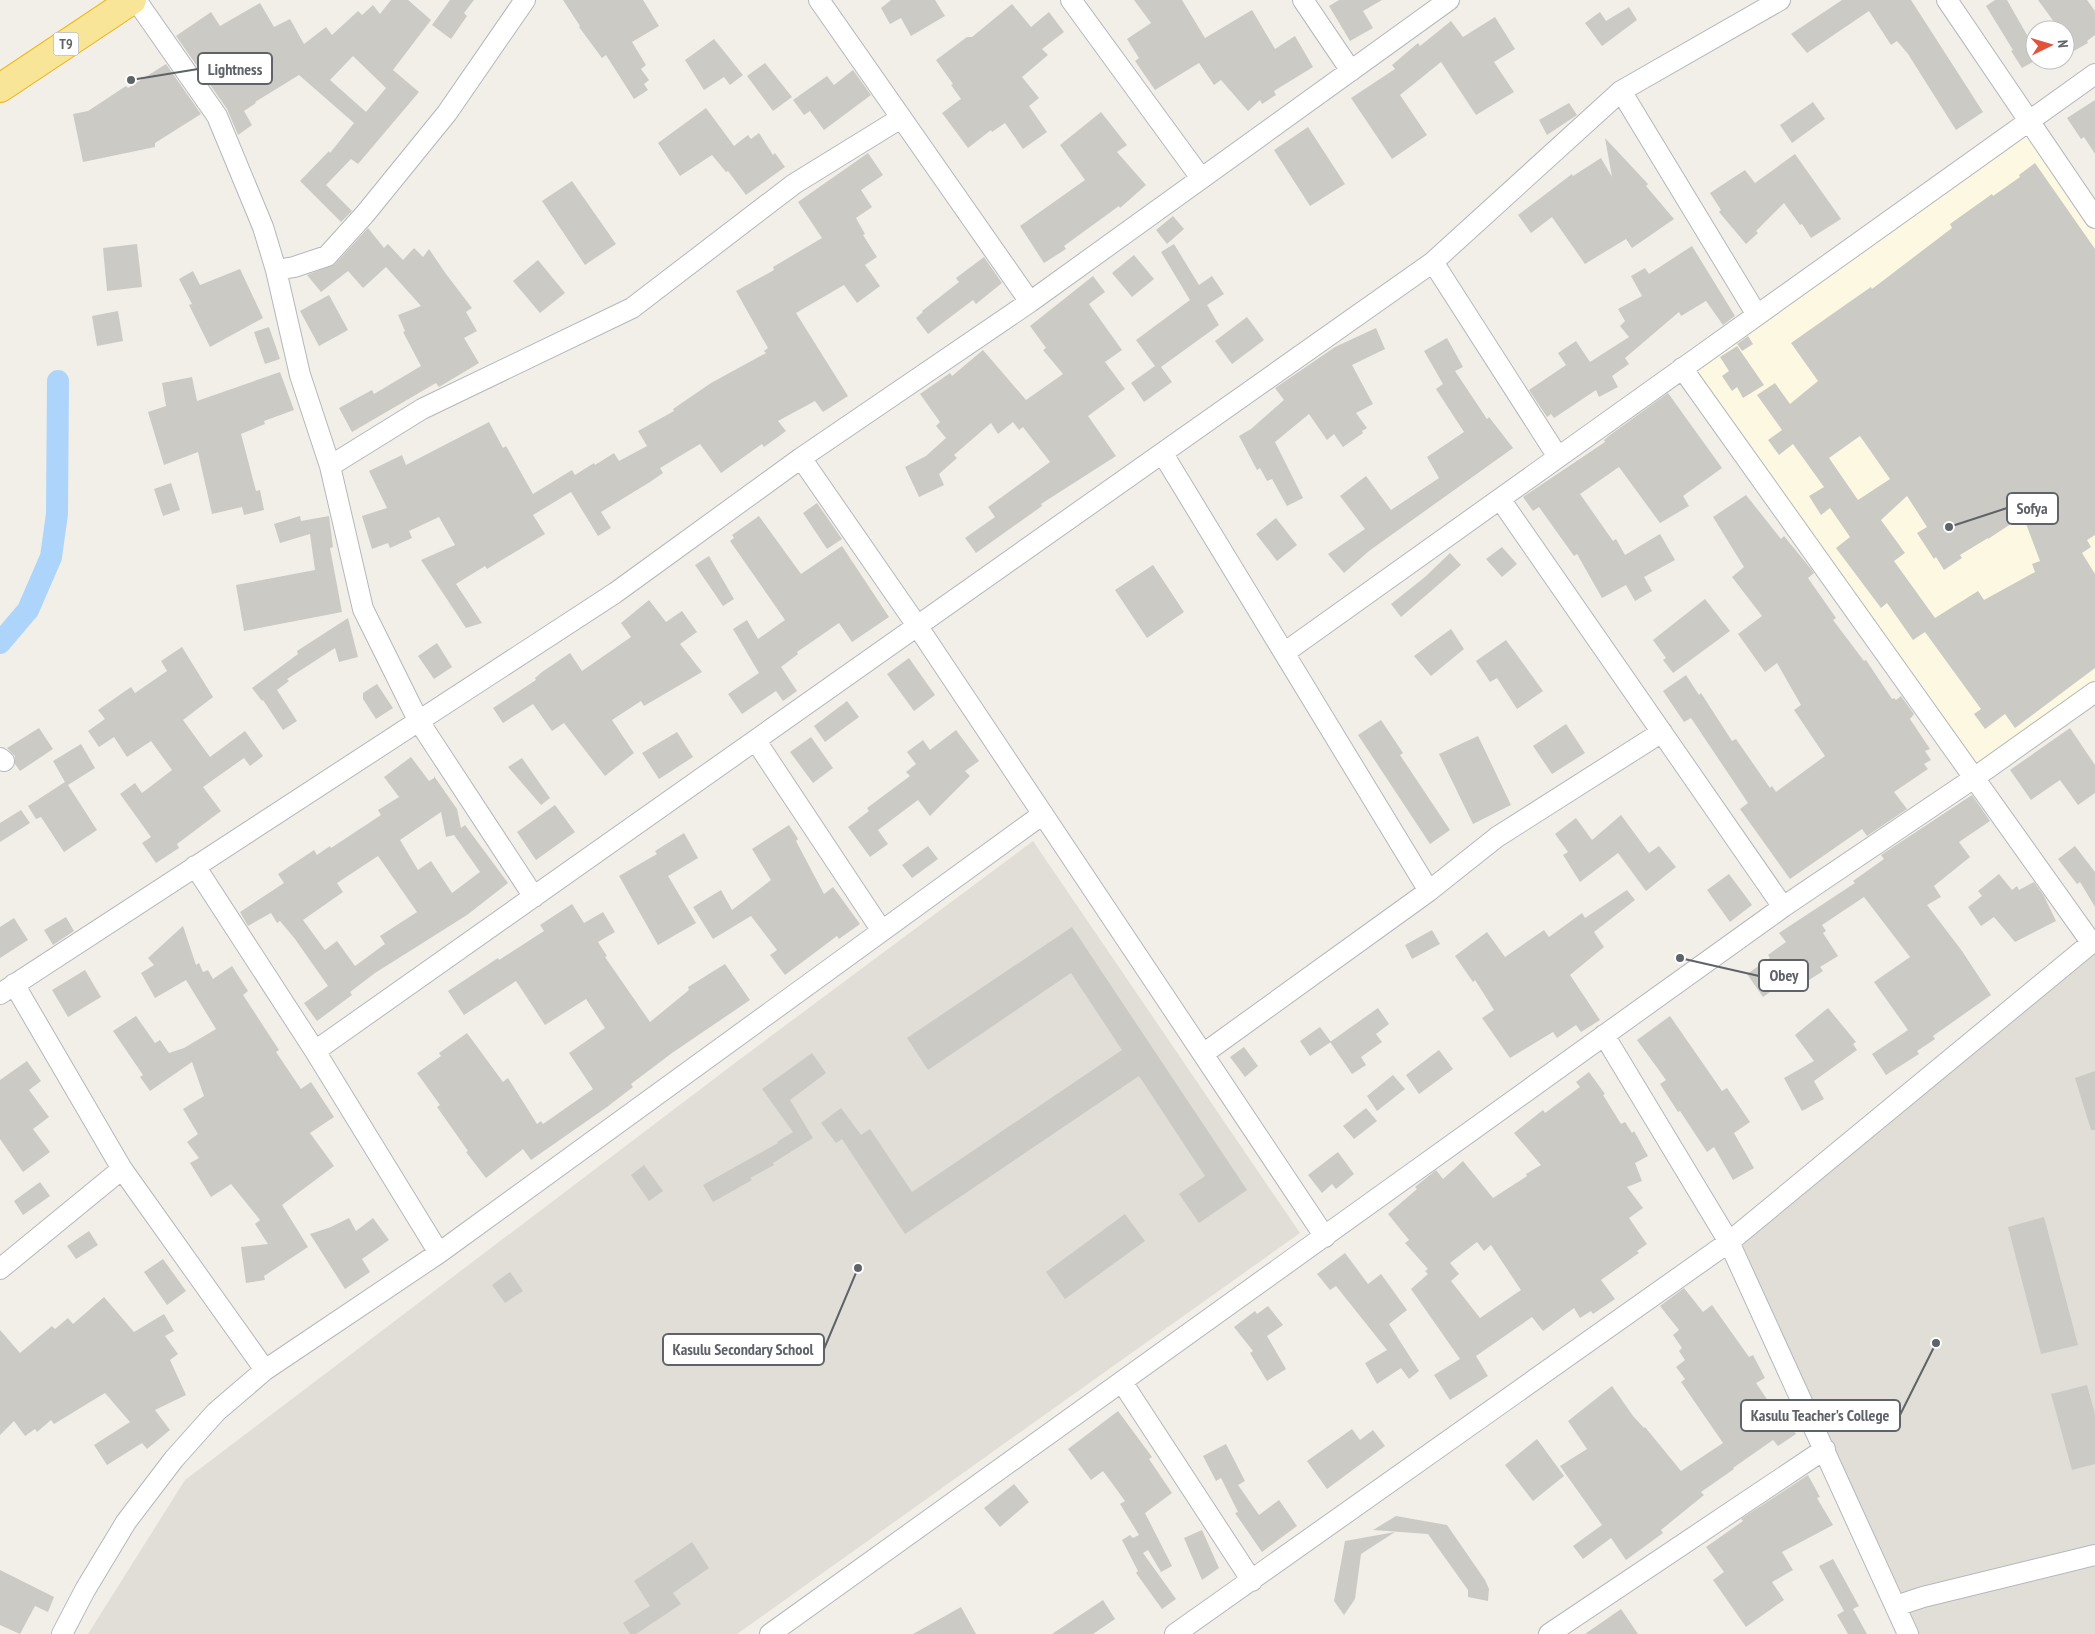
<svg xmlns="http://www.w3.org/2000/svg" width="2095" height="1634" viewBox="0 0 2095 1634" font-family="'PT Sans Narrow',sans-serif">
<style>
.commercial{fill:#fdf8e1}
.education{fill:#e0ded6}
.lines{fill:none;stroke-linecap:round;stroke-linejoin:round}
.canal{stroke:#add5fb;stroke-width:22}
.building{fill:#cccac5;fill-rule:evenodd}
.street-casing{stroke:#b5b7bc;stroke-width:22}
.highway-casing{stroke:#eeb40a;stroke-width:30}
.street{stroke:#fff;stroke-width:20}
.highway{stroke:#f9e597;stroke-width:28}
.labels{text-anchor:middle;stroke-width:4;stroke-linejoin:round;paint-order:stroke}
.shield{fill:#fff;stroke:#8f9195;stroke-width:1}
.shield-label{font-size:14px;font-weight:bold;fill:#5f6268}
.leader{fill:none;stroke:#5f6268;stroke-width:2}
.callout-dot{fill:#5f6268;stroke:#fff;stroke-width:2}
.callout{fill:#fff;stroke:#5f6268;stroke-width:2}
.callout-label{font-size:16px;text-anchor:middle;font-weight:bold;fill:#5f6268}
</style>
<rect width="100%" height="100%" fill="#f1efe8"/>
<path class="commercial" d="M2028,129L2095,227V686L1979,768L1686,367Z"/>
<path class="education" d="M1033,841L1300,1233L737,1634H88L185,1480L739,1060Z
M2095,938V1634H1909L1729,1240Z"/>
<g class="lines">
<path class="canal" d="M0,643L28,610L51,557L57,514L58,381"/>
</g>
<path class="building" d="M391,0H408L431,20L393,70L419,92L358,164L351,159L326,185L352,211L341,222L300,181L329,151L330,153L354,123L299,75L255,102L256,103L244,111L252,125L238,135L227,109L176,36L211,12L220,26L260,3L274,27L290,19L304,44L326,27L332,35L358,11L362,15L373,5L380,14ZM353,56L386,88L366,112L330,80Z
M450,0H474L464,13L467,16L451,39L432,25Z
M563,0H643L659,26L632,42L646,65L641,69L649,80L644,84L648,90L634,99L606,55L602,58L579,27L580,26Z
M891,0H935L945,16L911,36L901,18L890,24L881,8Z
M1134,0H1182L1205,38L1252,10L1275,49L1295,36L1313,67L1274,91L1276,95L1262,104L1260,100L1248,111L1221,80L1214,85L1199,63L1155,90L1135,61L1139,58L1127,39L1151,23Z
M1339,0H1382L1363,11L1373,28L1350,41L1329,6Z
M1842,0H1911L1983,112L1956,130L1908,54L1897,41L1891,45L1869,11L1807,53L1791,34Z
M1995,0H2007L2035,49L2036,60L2022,68L2011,51L2013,50L1986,6Z
M2038,0H2087L2095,11V35L2087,41L2088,43L2065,56V30H2060Z
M1012,4L1031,27L1049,12L1064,32L1042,49L1048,55L1022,77L1039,98L1029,106L1047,132L1023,149L1005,123L992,132L991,130L968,148L942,113L961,99L951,85L953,84L936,60L967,37H972Z
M1629,7L1637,20L1602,46L1585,23L1600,12L1606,21Z
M1495,17L1515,49L1494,62L1514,92L1476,115L1441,62L1400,95L1427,135L1392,159L1351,98L1395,69L1392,65L1418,43L1420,46L1451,21L1463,37Z
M714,39L743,75L730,85L724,77L704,90L685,60Z
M765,63L792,97L773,111L747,76Z
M166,64L201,114L155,143V147L83,162L73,114L88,111L126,86L128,88Z
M853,70L871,95L824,130L810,111L804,115L793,100L827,76L834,85Z
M2095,100V154L2084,137L2081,139L2067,118Z
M1813,102L1825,119L1792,143L1780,125Z
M1569,103L1577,115L1547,135L1539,120Z
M706,108L734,146L748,135L751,139L759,133L773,155L775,153L785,167L746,195L728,171L726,172L712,155L680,176L658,143Z
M1101,112L1127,145L1117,152L1146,185L1120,208L1119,206L1064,246L1066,249L1044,263L1020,226L1085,180L1060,145Z
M1308,127L1345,184L1310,206L1274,150Z
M1605,138L1648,184L1646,186L1674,219L1632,248L1626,239L1585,264L1552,217L1531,233L1518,215L1572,174L1573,176L1601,158L1612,177Z
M868,153L883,175L861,190L872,207L856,218L865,234L863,235L877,257L865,265L880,286L857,303L844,285L796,313L848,396L823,412L815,401L778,421L786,431L764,447L762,444L721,473L700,444L660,468L663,473L650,482L601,512L611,528L598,536L571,492L533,515L545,534L487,569L485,566L456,584L482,623L466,628L421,560L455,545L439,517L409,531L412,538L390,548L388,543L372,549L362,516L387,508L369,471L402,455L406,465L489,422L503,448L506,446L533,494L572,470L575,475L594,463L595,465L614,453L619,461L647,446L638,431L674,411L673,409L711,383L766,353L764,351L768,348L736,291L774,270L773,267L822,238L798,202Z
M1795,154L1841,219L1811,238L1802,224L1800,225L1784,203L1756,231L1758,233L1746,244L1719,212L1721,210L1710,193L1745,170L1755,183Z
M2035,163L2095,249V535L2087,540L2091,547L2082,553L2095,574V668L2015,728L2005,714L1985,729L1974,714L1981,709L1925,632L1913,640L1887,603L1881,608L1836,548L1850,537L1830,508L1821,515L1809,496L1824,487L1793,444L1779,455L1768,440L1782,430L1757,395L1775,383L1790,404L1818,381L1791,343L1848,303L1871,287L1872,289L1952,228L1950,224L1992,194L1993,196L2020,177L2019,175ZM1860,436L1890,479L1858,500L1829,458ZM1907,496L1927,527L1917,533L1934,559L1936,557L1944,570L1962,558L1960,555L1988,538V539L2023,516L2040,561L2032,564L2035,572L1984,600L1978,591L1935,618L1894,561L1905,553L1881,520Z
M572,181L616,244L585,265L542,201Z
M1173,216L1184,229L1167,244L1156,230Z
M368,228L384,248L388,244L403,260L414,248L423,257L429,249L446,274L472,308L466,312L477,331L464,338L479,363L439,387L436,383L352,432L339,408L372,390L374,394L421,366L403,332L405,331L398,315L421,306L386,267L363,288L348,271L321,292L307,275L335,264Z
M137,244L142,287L107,291L103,248Z
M1174,244L1199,285L1212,276L1224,294L1207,305L1219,325L1161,367L1172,382L1144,402L1131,383L1155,366L1136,340L1190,300L1161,252Z
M1692,246L1735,316L1723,325L1706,301L1681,316L1679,312L1625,358L1629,364L1612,376L1618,387L1599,397L1596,390L1554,418L1551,414L1547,417L1529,390L1566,365L1558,353L1576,341L1590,362L1629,337L1620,326L1625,321L1618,309L1642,296L1631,276L1645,268L1649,274Z
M1134,255L1154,279L1132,297L1112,273Z
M984,257L1002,283L976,304L973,300L928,334L916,318L923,312L922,311L959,282L956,278Z
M538,260L565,293L540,313L513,281Z
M240,269L263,318L210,347L189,305L192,304L179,279L193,271L200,285Z
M1093,276L1105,292L1089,304L1122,350L1105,362L1125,389L1088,416L1116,456L1041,504L1042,506L976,553L965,538L995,517L988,507L1050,462L1023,427L1019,430L1013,422L998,434L991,423L954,455L957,458L939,474L944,485L919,497L905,467L926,456L946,438L936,426L940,422L920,394L950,373L952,376L983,350L1026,400L1063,374L1043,350L1046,348L1030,326Z
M329,295L348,330L319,346L300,311Z
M118,311L123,341L97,346L92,316Z
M1247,317L1264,340L1232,364L1215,341Z
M269,327L280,359L265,364L254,332Z
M1376,328L1385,349L1352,365L1373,404L1356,413L1367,428L1362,431L1363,433L1343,447L1334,434L1327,440L1309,414L1275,442L1303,498L1287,506L1272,479L1267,481L1260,468L1257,470L1239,436L1251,429L1284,400L1275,388L1335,347Z
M1748,336L1753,344L1742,351L1737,344Z
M1447,338L1463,367L1455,371L1487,419L1489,417L1513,448L1369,551L1344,573L1328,554L1365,529L1340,496L1366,476L1391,510L1439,478L1427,457L1464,432L1436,389L1443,384L1424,351Z
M1737,346L1764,385L1743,398L1737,387L1732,391L1722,376L1729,371L1720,357Z
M280,372L294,410L264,421L265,424L241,434L256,491L260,490L264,510L244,515L242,507L212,514L198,452L164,465L148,412L166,406L162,383L192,377L197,401Z
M1668,393L1722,468L1683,496L1689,506L1660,523L1619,467L1580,494L1613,541L1616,539L1625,555L1660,534L1675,560L1644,577L1652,591L1635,601L1626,585L1602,598L1577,554L1574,556L1539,507L1533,511L1523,497L1605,442L1604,440L1610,435Z
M171,483L180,510L163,516L154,489Z
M1746,495L1781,539L1784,536L1811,569L1814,573L1808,578L1836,618L1833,620L1864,661L1866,660L1892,699L1894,698L1896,700L1901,696L1914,714L1910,719L1930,749L1925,751L1931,760L1924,764L1928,769L1894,792L1907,809L1867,836L1862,829L1790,879L1740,809L1748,803L1691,718L1684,722L1663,691L1686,675L1699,695L1701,693L1732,741L1736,739L1770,788L1772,786L1776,792L1825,756L1794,710L1801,705L1777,663L1765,672L1738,634L1762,616L1732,577L1744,567L1713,517Z
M817,503L842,539L827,549L803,513Z
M300,516L301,521L329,516L333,547L330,548L342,612L244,631L236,585L315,570L310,534L280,543L274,524Z
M759,516L801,574L842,546L889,617L852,642L839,623L797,652L798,654L781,667L797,691L783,701L776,691L742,714L728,694L759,673L733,629L747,620L758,639L785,620L730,541L734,538L732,535Z
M1276,518L1297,545L1277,561L1256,534Z
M1502,547L1517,564L1502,577L1486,559Z
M1450,553L1461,565L1401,617L1391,604L1425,577Z
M709,556L734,599L723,606L695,565Z
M1153,565L1184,612L1147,638L1115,590Z
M1705,599L1730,631L1673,673L1663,660L1666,658L1653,640Z
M649,600L666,622L682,611L697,632L680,644L702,672L644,706L641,701L612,720L634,753L605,776L564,723L552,731L533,704L503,723L493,708L536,680L535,678L542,672L570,653L582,671L631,637L621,623Z
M348,618L358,657L339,662L335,648L287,679L289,681L277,690L297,721L283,730L263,700L262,701L252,688L298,654L297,651Z
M1451,629L1464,649L1431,676L1414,656Z
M1506,640L1543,691L1517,709L1497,678L1490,682L1476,661Z
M437,643L452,667L434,679L418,656Z
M182,647L213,697L183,720L210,757L245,731L263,756L250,766L244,758L203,787L221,811L177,844L179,848L156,863L142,843L151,837L120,794L135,783L142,793L172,770L151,741L127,757L114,737L99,747L88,731L105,719L98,710L131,687L135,693L167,671L161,661Z
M909,658L935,695L914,711L887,674Z
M377,684L393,708L376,719L363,699V693Z
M847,701L859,717L825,742L814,726Z
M1381,720L1403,753L1400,755L1450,830L1430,844L1358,735Z
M1566,724L1585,753L1552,774L1533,746Z
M39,728L53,749L20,771L15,764V756L7,748Z
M2070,728L2095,765V793L2078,805L2060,780L2031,800L2010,770Z
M956,730L979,761L965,771L970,776L930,816L918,800L878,830L888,844L870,857L848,827L869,811L867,808L910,776L906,772L916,764L907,752L923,740L930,750Z
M677,732L693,757L659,779L642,753Z
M1478,736L1511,805L1473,824L1439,754Z
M811,737L833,768L813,783L790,752Z
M81,744L95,768L68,785L97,830L64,852L41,817L36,819L28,806L65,782L53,761Z
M411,757L429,781L434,778V776L457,809L461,828L465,825L508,883L467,915L375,973L350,992L352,995L317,1021L304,1003L328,986L295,939L280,921L277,923L271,913L248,926L240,912L284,883L278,874L314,850L317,855L330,846L331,848L381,815L378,810L399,797L384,777ZM441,812L446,837L454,835L480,872L452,893L431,861L418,870L400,840ZM378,856L417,912L380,936L385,944L355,966L337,941L325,950L303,920L343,892L337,883Z
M522,758L550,798L541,805L508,767Z
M1972,795L1990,821L1959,842L1970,857L1934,886L1941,897L1927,905L1962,951L1991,995L1933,1036L1935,1039L1917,1051L1919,1054L1886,1075L1872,1054L1908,1030L1874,982L1910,957L1864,897L1822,925L1826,931L1823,933L1838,956L1820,967L1823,971L1809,980L1802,970L1763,997L1747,974L1770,958L1768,955L1786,942L1779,933L1855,883L1853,881L1884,859L1881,855Z
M555,805L575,832L536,860L517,832Z
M21,810L30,823L0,842V823Z
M1621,815L1649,853L1659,846L1676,867L1646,891L1618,853L1580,882L1563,855L1568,852L1555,834L1576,818L1592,840Z
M789,825L798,839L796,841L824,894L833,887L860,924L839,939L837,936L785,975L770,955L777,950L751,916L713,939L693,907L721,890L732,910L771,880L752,849Z
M684,833L698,858L668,876L696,923L658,945L619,876L657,854L655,851Z
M928,846L938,859L912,878L902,865Z
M2075,846L2095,872V907L2080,882L2077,884L2058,859Z
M1729,874L1752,905L1730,922L1707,890Z
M1999,874L2012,890L2017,886L2019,890L2034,882L2044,896L2056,921L2015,942L1994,917L1981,926L1968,907L1982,896L1978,891Z
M1627,890L1635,900L1594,932L1604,947L1570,975L1600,1020L1581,1032L1576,1025L1557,1038L1553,1032L1510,1058L1482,1018L1494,1010L1475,980L1473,982L1455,956L1487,932L1505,957L1544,930L1549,937L1582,913L1585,918Z
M572,904L584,923L603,912L615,932L598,942L607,956L605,957L650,1022L689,990L688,987L725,964L750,1000L672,1053L631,1084L633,1087L607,1107L531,1160L523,1149L486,1178L466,1152L468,1151L437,1107L440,1105L417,1073L441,1056L439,1053L467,1033L503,1082L508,1078L537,1124L541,1121L543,1124L593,1089L569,1053L605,1028L586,999L545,1025L516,981L464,1015L448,991L498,958L499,960L544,931L540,925Z
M66,917L74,931L53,945L44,930Z
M14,918L28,940L0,958V927Z
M183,926L196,965L199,963L203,972L208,970L213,979L232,966L248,991L243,995L279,1050L276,1052L301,1089L311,1082L334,1117L310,1133L334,1166L282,1205L308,1247L264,1276L265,1280L246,1283L241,1247L268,1244L255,1224L260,1220L231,1184L211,1197L190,1163L199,1158L187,1142L198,1134L183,1109L204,1096L192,1062L150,1091L140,1077L143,1075L113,1031L136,1016L155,1043L160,1040L169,1053L184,1048L216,1029L186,980L155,998L141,973L154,965L148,958Z
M1072,927L1247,1190L1199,1223L1179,1194L1205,1176L1139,1076L905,1234L842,1139L836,1143L821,1123L841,1108L861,1135L870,1129L912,1192L1122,1050L1071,973L928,1070L907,1038Z
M1432,930L1440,944L1412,959L1405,945Z
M85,970L101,997L68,1017L52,990Z
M1378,1008L1389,1024L1376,1034L1382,1042L1361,1057L1366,1065L1352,1074L1330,1042Z
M1828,1008L1856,1042L1853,1044L1857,1050L1814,1081L1824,1099L1802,1111L1784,1078L1814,1061L1795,1035Z
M1670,1016L1722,1091L1727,1088L1750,1122L1734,1133L1754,1168L1733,1180L1714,1147L1707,1152L1680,1111L1678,1112L1660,1084L1666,1080L1637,1040Z
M1320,1027L1331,1042L1310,1056L1300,1041Z
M1244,1047L1258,1066L1245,1077L1230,1057Z
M1439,1050L1453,1069L1419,1094L1406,1075Z
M812,1053L826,1073L790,1100L813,1138L773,1163L774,1165L750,1178L752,1180L713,1202L703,1185L778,1143L777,1142L793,1132L762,1089Z
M27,1061L41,1081L29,1090L49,1117L33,1129L50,1152L23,1172L0,1139V1080Z
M2095,1071V1130H2091L2075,1078Z
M1589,1072L1605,1094L1603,1095L1621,1124L1625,1122L1632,1133L1634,1131L1648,1156L1635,1163L1642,1181L1627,1187L1643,1208L1629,1218L1647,1244L1637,1251L1639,1253L1601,1280L1615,1299L1593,1314L1591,1311L1580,1318L1574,1308L1543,1331L1532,1317L1476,1356L1488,1376L1450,1400L1434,1375L1460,1359L1411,1289L1428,1274L1425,1271L1428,1269L1405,1243L1409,1240L1388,1214L1417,1189L1415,1187L1436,1170L1443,1179L1463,1161L1493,1198L1527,1176L1526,1174L1541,1165L1514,1133L1543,1110L1545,1113L1580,1087L1576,1082ZM1477,1242L1484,1251L1491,1245L1521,1290L1480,1318L1451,1281L1459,1274L1450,1263Z
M1393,1075L1405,1089L1377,1111L1367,1096Z
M1366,1108L1377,1121L1354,1139L1343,1126Z
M1338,1152L1354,1174L1336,1189L1332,1184L1322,1193L1308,1175Z
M644,1165L663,1191L649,1201L631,1175Z
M40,1182L50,1196L23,1215L14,1201Z
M1125,1214L1145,1241L1065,1299L1046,1272Z
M2044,1217L2078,1345L2041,1354L2008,1227Z
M349,1218L356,1231L373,1218L389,1240L362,1259L370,1272L345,1289L310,1234L331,1227Z
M89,1231L98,1245L76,1259L67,1246Z
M1345,1253L1368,1284L1381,1274L1407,1310L1389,1324L1419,1371L1409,1379L1401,1368L1377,1384L1365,1363L1387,1350L1336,1286L1330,1290L1317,1274Z
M163,1259L186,1291L167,1305L144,1272Z
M510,1272L523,1291L505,1303L492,1285Z
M1684,1288L1703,1312L1712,1305L1749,1357L1753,1355L1765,1378L1756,1383L1777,1414L1780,1411L1796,1434L1778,1446L1773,1440L1733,1468L1734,1469L1701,1492L1704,1495L1661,1530L1663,1533L1626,1560L1611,1538L1583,1559L1573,1546L1602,1525L1560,1466L1587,1449L1568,1421L1612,1386L1633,1416L1644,1428L1645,1427L1681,1471L1723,1443L1681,1382L1685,1379L1676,1367L1685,1360L1679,1351L1682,1348L1673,1335L1679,1330L1660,1306Z
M104,1297L134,1332L164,1314L174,1331L165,1336L178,1354L170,1360L186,1395L155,1410L170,1430L147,1449L142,1443L107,1465L94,1445L130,1422L105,1393L54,1424L51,1420L37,1432L35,1429L25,1436L14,1421L0,1435V1330L20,1353L52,1326L55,1329L68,1318L73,1324Z
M1268,1306L1283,1325L1267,1336L1286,1369L1267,1381L1250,1353L1253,1351L1234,1327L1255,1311L1257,1314Z
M2087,1385L2095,1414V1464L2072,1470L2051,1394Z
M1118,1411L1152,1457L1149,1459L1172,1493L1145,1513L1172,1566L1161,1572L1148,1550L1143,1553L1176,1599L1162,1609L1136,1573L1138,1571L1122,1540L1130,1535L1133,1538L1139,1535L1120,1504L1125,1501L1103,1471L1091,1480L1068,1449Z
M1352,1429L1360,1440L1373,1430L1385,1446L1327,1489L1307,1461Z
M1537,1439L1564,1476L1533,1501L1505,1465Z
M1226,1444L1245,1481L1238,1485L1259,1515L1279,1500L1297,1526L1262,1552L1235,1513L1238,1512L1221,1478L1216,1481L1203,1456Z
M1808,1475L1820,1497L1817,1498L1833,1525L1782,1552L1793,1570L1772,1582L1784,1600L1746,1627L1713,1580L1724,1572L1706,1547L1743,1521L1741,1519Z
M1014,1484L1029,1502L1000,1527L984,1508Z
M1396,1516L1447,1525L1485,1580L1489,1589L1488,1601L1468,1597V1590L1428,1534L1373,1530Z
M1202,1530L1219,1568L1202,1580L1184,1538Z
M1395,1532L1361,1554L1355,1599L1344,1615L1334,1601L1345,1541Z
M692,1542L709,1568L673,1593L681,1604L636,1634H630L623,1623L650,1606L634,1581Z
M1833,1559L1859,1606L1853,1609L1867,1634H1848L1837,1615L1844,1611L1819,1566Z
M0,1570L54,1597L48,1612L35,1606L20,1634L0,1625Z
M1103,1600L1115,1619L1093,1634H1052Z
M961,1607L976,1634H913Z
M1621,1609L1638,1634H1585Z"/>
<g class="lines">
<defs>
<path id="street" d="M136,0L217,116L263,227L276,270L300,375L330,466L363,609L418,720L534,897
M819,0L1030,302
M1071,0L1201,178
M1303,0L1351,71
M1947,0L2095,218
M1621,91L1757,315
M1433,262L1558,457
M276,270L294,267L327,256L365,214L447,113L525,0
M1682,368L2091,942
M1163,454L1429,891
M801,458L918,627L1325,1237
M330,466L422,409L632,308L794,184L901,118
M1500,499L1783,907
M1284,653L2095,74
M756,741L882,931
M0,758L4,761
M195,866L315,1051L439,1253
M14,984L122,1169L265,1370
M0,994L615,593L801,458L1030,302L1449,0
M1604,1035L1729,1242L1908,1634
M315,1051L1433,262L1621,91L1780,0
M1203,1054L1429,891L1497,837L1662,732
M0,1269L122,1169
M1122,1382L1252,1581
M1896,1606L1923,1597L2095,1555
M62,1634L85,1590L126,1522L174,1459L216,1412L265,1370L439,1253L1043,814
M770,1634L1783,907L1974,778L2095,692
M1175,1634L1729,1242L2095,940
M1549,1634L1825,1449"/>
<path id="highway" d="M0,88L132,0"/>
</defs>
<use href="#street" class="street-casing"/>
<use href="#highway" class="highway-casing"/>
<use href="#street" class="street"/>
<use href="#highway" class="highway"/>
</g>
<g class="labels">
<rect class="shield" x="53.5" y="32.5" width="25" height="23" rx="4"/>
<g class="shield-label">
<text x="66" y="49">T9</text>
</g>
</g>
<path class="leader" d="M131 80L198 69M1949 527L2007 508M1680 958L1759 976M858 1268L824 1349M1936 1343L1900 1415"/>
<g class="callout-dot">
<circle cx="131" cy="80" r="5"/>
<circle cx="1949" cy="527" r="5"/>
<circle cx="1680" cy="958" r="5"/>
<circle cx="858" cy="1268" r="5"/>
<circle cx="1936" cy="1343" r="5"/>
</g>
<g class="callout">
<rect x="198" y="53" width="74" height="31" rx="5"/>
<rect x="2007" y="493" width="51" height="31" rx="5"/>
<rect x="1759" y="960" width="49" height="31" rx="5"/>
<rect x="663" y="1334" width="161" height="31" rx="5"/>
<rect x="1741" y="1400" width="159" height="31" rx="5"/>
</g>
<g class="callout-label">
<text x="235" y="75">Lightness</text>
<text x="2032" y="514">Sofya</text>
<text x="1784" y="981">Obey</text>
<text x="743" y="1355">Kasulu Secondary School</text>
<text x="1820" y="1421">Kasulu Teacher's College</text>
</g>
<g transform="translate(2050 45) rotate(85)"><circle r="24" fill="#ffffff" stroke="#bfc0c3"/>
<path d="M0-4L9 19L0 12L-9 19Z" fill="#e2533c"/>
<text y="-8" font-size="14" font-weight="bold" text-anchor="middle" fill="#5f6268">N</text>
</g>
</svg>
